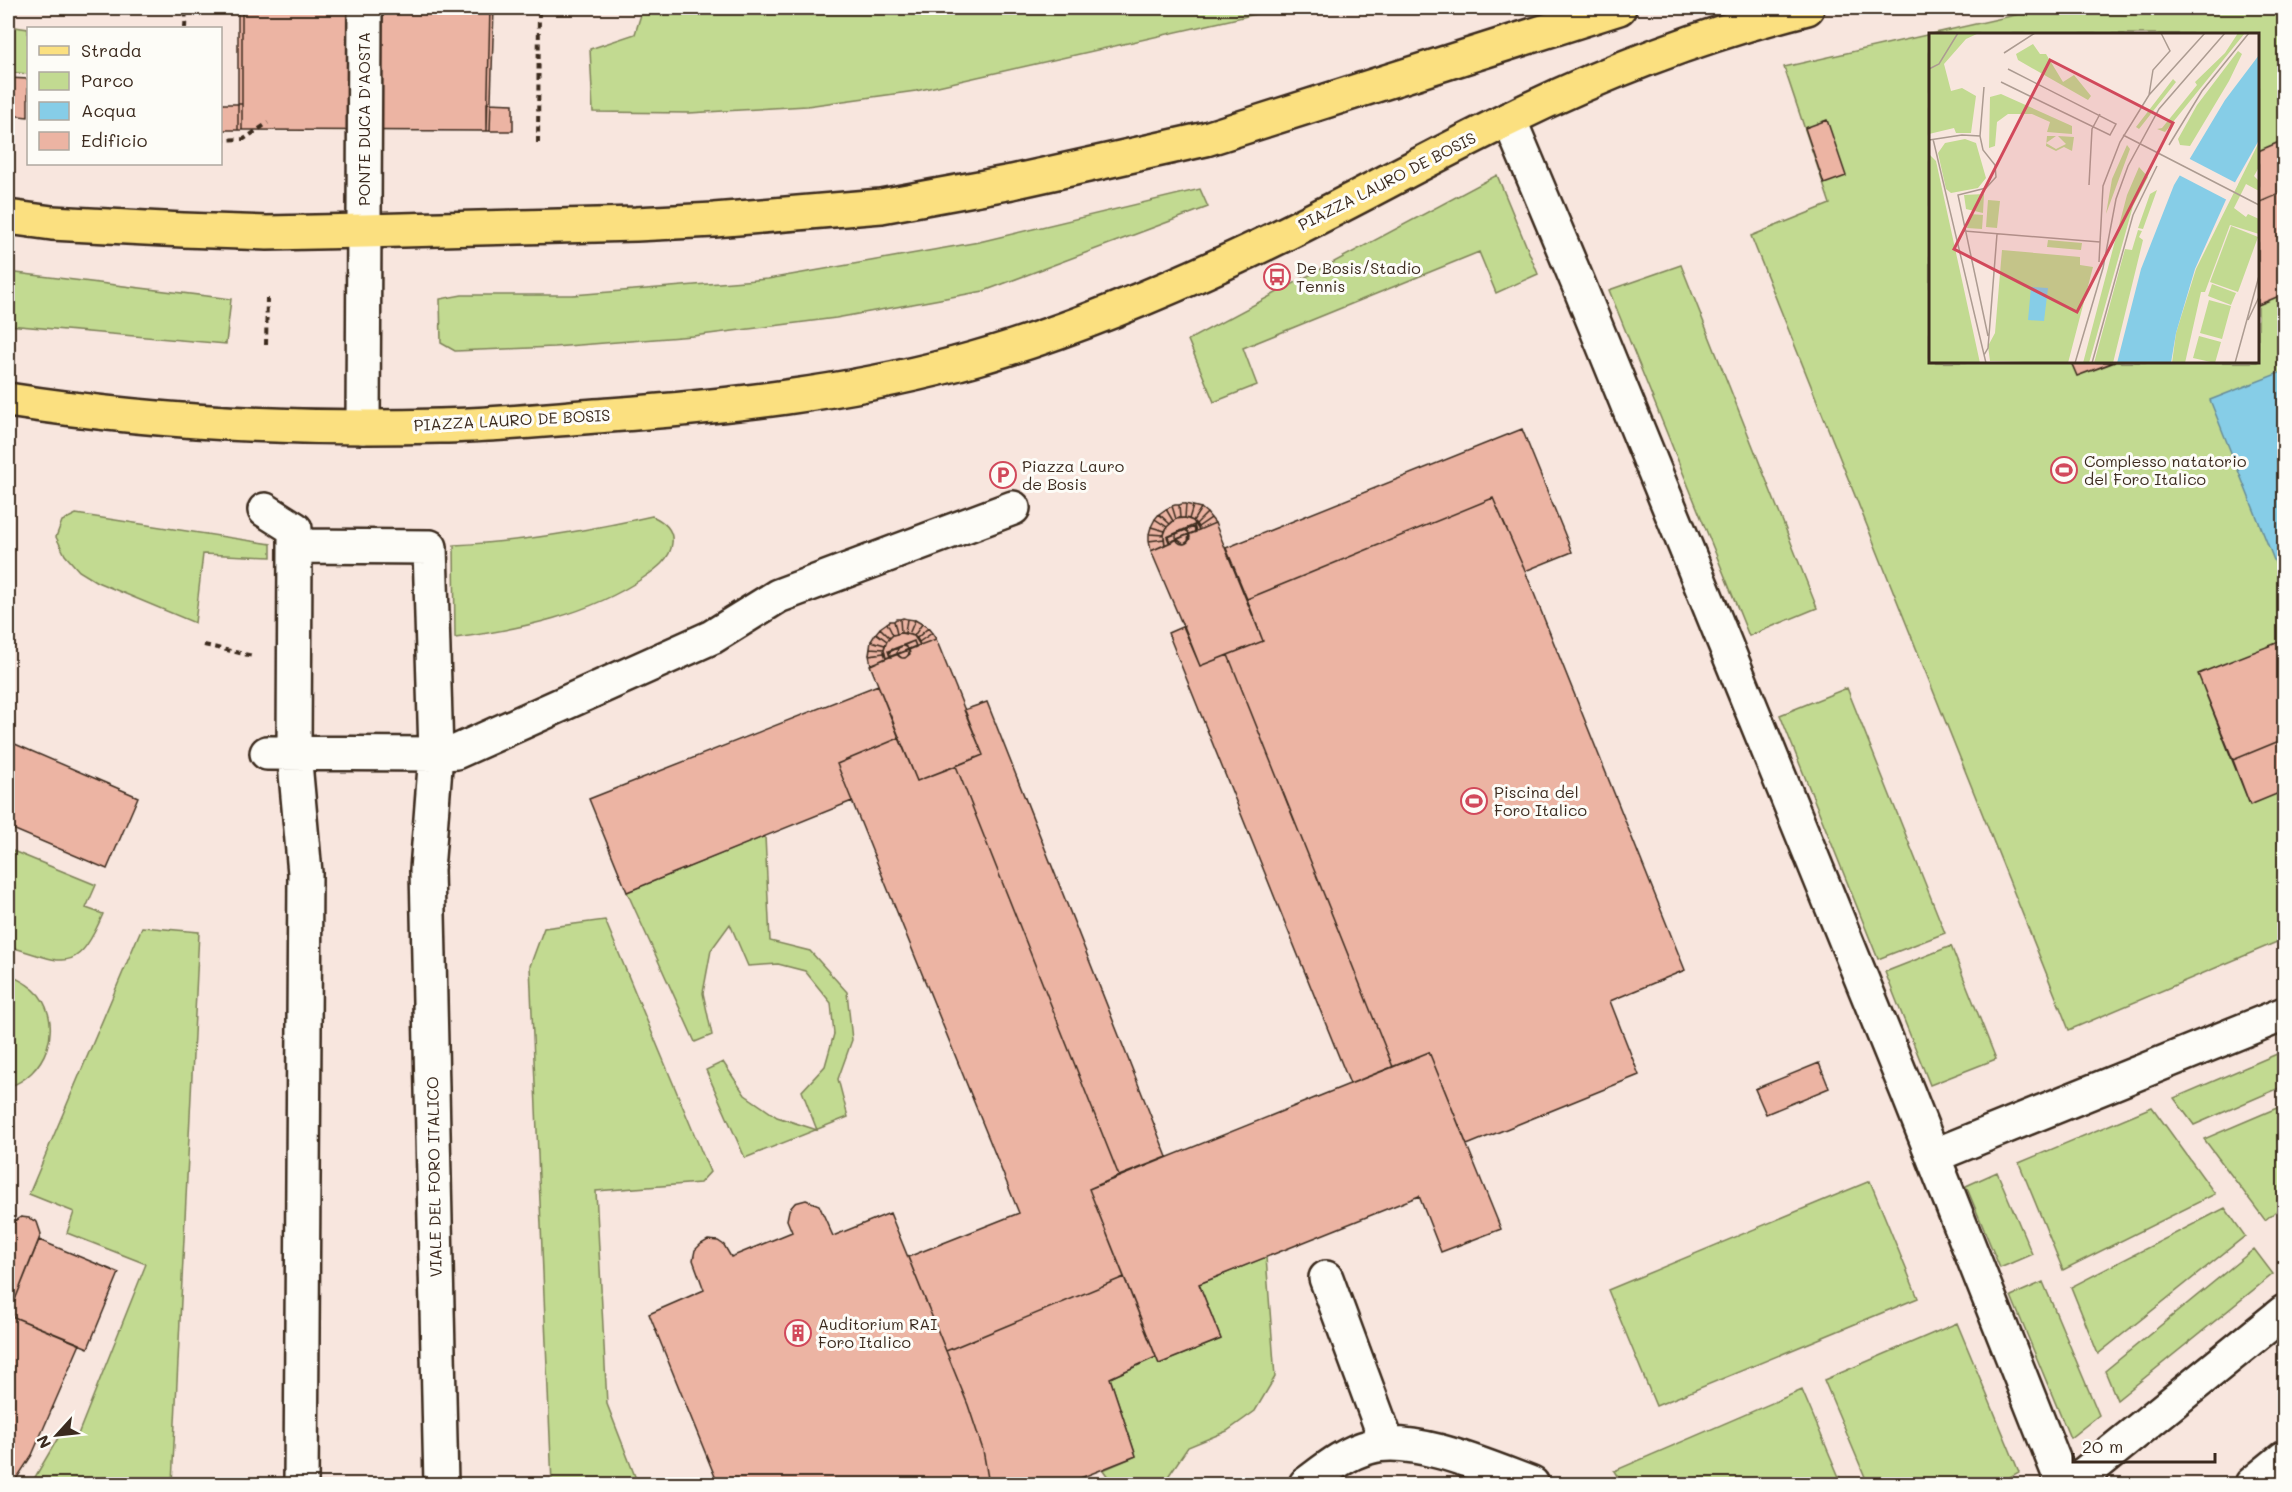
<svg xmlns="http://www.w3.org/2000/svg" width="2292" height="1492" viewBox="0 0 2292 1492" font-family="Mali,sans-serif">
<style>
.green{fill:#c2da91;stroke:#7e8258;stroke-width:1.5;fill-rule:evenodd}
.water{fill:#86cde7;stroke:#688c97;stroke-width:1.5}
.building{fill:#ecb4a3;stroke:#3b2a1e;stroke-width:1.5}
.lines{fill:none;stroke-linecap:round;stroke-linejoin:round}
.minor-casing{stroke:#3b2a1e;stroke-width:38}
.major-casing{stroke:#3b2a1e;stroke-width:38}
.path{stroke:#3b2a1e;stroke-width:4;stroke-dasharray:6 4.5;stroke-linecap:butt}
.minor{stroke:#fdfcf7;stroke-width:33}
.major{stroke:#fbe080;stroke-width:33}
.labels{text-anchor:middle;stroke-width:6;stroke-linejoin:round;paint-order:stroke}
.street-label{font-size:16px;fill:#3b2a1e;stroke:#fdfcf7}
.poi-label{font-size:16px;fill:#3b2a1e;stroke:#fdfcf7;text-anchor:start}
.inset-road{fill:none;stroke:#ac9b91;stroke-width:1.5}
.view{fill:#d1495b;fill-opacity:0.15;stroke:#d1495b;stroke-width:3}
.inset-edge{fill:none;stroke:#3b2a1e;stroke-width:3}
</style>
<rect width="100%" height="100%" fill="#f8e6de"/>
<filter id="ink" filterUnits="userSpaceOnUse"><feTurbulence type="fractalNoise" baseFrequency=".0167" numOctaves="2"/><feDisplacementMap in="SourceGraphic" scale="12" xChannelSelector="R" yChannelSelector="G"/><feConvolveMatrix kernelMatrix="1 2 1 2 8 2 1 2 1" color-interpolation-filters="sRGB"/></filter>
<g filter="url(#ink)">
<path class="green" d="M643,8H1282L916,91L807,106L689,113L593,112L590,49L635,34Z
M2047,8H2284V939L2069,1030L1751,236L1830,204L1784,67ZM1930,34H2258V362H1930Z
M8,26L28,29V74L8,72Z
M1497,175L1538,274L1496,293L1479,252L1243,348L1257,385L1214,402L1188,340Z
M1200,189L1208,207L984,291L836,318L693,336L554,347L455,351L441,343L440,299L462,295H573L768,279L979,242Z
M1681,265L1817,608L1749,636L1609,290Z
M8,272L231,299L226,344L8,325Z
M76,514L271,544V557L203,554L195,623L97,582L79,571L65,555L56,537L62,521Z
M652,516C663,521 674,529 672,543C671,559 655,570 643,578C589,615 520,629 455,638L454,545C521,542 586,531 652,516Z
M1847,688L1945,933L1878,959L1780,715Z
M765,836L770,941L810,951L847,992L852,1040L838,1079L848,1117L745,1158L706,1070L723,1062L745,1095L777,1117L817,1130L802,1091L825,1066L834,1034L831,1003L805,971L778,964L748,966L730,924L711,950L703,993L712,1035L695,1042L627,892Z
M8,849L96,885L86,908L103,914C76,976 65,963 8,946Z
M605,920L710,1172L700,1183L596,1191L607,1404L638,1484H552L530,966L544,928Z
M142,927L199,932L172,1484H31L62,1431L77,1437L146,1264L67,1233L74,1212L29,1194Z
M1951,946L1996,1059L1930,1085L1885,972Z
M8,974C19,980 31,985 39,995C64,1028 45,1075 8,1087Z
M2284,1051V1086L2194,1125L2174,1098Z
M2284,1105V1205L2265,1220L2204,1139Z
M2152,1107L2215,1194L2063,1270L2019,1163Z
M1997,1172L2032,1254L2000,1268L1966,1186Z
M1870,1181L1918,1298L1656,1406L1608,1290Z
M2225,1208L2245,1236L2098,1354L2071,1287Z
M2254,1249L2273,1274L2117,1400L2105,1371Z
M1266,1257L1275,1377L1255,1411L1227,1431L1188,1447L1163,1484H1113L1103,1470L1136,1456L1110,1378L1156,1357L1159,1364L1221,1339L1199,1284Z
M2043,1282L2099,1415L2070,1438L2011,1296Z
M1957,1323L2019,1472L1997,1484H1868L1824,1380Z
M1802,1390L1842,1484H1622L1614,1471Z"/>
<path class="water" d="M2284,371V562L2276,565L2210,400Z"/>
<path class="building" d="M238,8H494L490,131L238,130Z
M242,8H490L487,131L242,130Z
M8,78L28,79V117L8,115Z
M487,103L513,104V131H487Z
M220,104H242V130H220Z
M1827,120L1846,176L1824,184L1805,128Z
M2284,140V294L2258,305V151Z
M2284,140V192L2258,203V151Z
M2284,192V294L2258,305V203Z
M2071,362H2115L2077,376Z
M2071,362H2114L2077,376Z
M1522,429L1572,552L1525,571L1493,498L1247,599L1226,548Z
M1493,498L1525,571L1685,970L1610,1001L1639,1075L1467,1145L1429,1052L1393,1067L1228,655L1263,641L1247,599Z
M1182,504H1186L1185,518H1180L1179,505Z
M1186,504L1193,506L1189,519L1185,518Z
M1175,505H1179L1180,518L1176,519L1172,506Z
M1172,506L1176,519L1173,521L1166,509Z
M1193,506L1201,508L1193,521L1189,519Z
M1201,508L1207,513L1196,524L1193,521Z
M1166,509L1173,521L1170,524L1159,514Z
M1207,513L1211,518L1198,527L1196,524Z
M1159,514L1170,524L1167,527L1155,519Z
M1185,518L1193,521L1199,530L1165,545L1164,535L1167,527L1176,519Z
M1211,518L1215,523L1199,530L1198,527Z
M1155,519L1167,527L1165,531L1151,527Z
M1215,523L1263,641L1200,666L1151,551L1177,539L1184,544L1188,541L1189,534Z
M1194,525L1196,532L1169,542L1167,537Z
M1151,527L1165,531L1164,535L1149,534Z
M1194,527L1195,532L1170,542L1168,537Z
M1176 537a7 7 0 1 1 14 0a7 7 0 1 1-14 0Z
M1149,534L1164,535V539L1149,541Z
M1189,534L1188,541L1184,544L1177,539Z
M1164,539L1165,545L1151,551L1149,541Z
M903,618L907,619L905,633H901L900,619Z
M896,619H900L901,633L897,634L894,621Z
M907,619L915,620L909,634L905,633Z
M915,620L922,624L914,636L909,634Z
M890,621H894L897,634L893,635L887,623Z
M887,623L893,635L890,638L880,628Z
M922,624L928,628L917,638L914,636Z
M1184,626L1200,666L1228,655L1393,1067L1350,1084L1168,633Z
M880,628L890,638L887,641L876,633Z
M928,628L932,633L919,642L917,638Z
M876,633L887,641L885,645L871,641Z
M901,633L914,636L920,645L886,658L884,649L887,641L893,635Z
M932,633L936,639L920,645L919,642Z
M936,639L983,755L917,781L870,665L897,654L902,658H905L910,654L909,649Z
M2284,640V791L2250,805L2198,674Z
M2284,640V739L2233,760L2198,674Z
M871,641L885,645L884,649L870,648Z
M914,641L916,647L891,657L889,652Z
M914,641L916,646L890,657L888,651Z
M897 652a6 6 0 1 1 12 0a6 6 0 1 1-12 0Z
M870,648L884,649V653L869,655Z
M909,649L910,654L905,658H902L897,654Z
M884,653L886,658L871,665L869,655Z
M878,685L899,738L837,764L852,801L627,892L589,799Z
M987,702L1167,1157L1119,1176L956,766L983,755L964,710Z
M899,738L917,781L956,766L1119,1176L1089,1189L1124,1277L946,1351L908,1257L1019,1213L837,764Z
M2284,739V791L2250,805L2233,760Z
M8,741L138,797L107,869L8,827Z
M1429,1052L1501,1229L1441,1252L1419,1196L1199,1284L1221,1339L1159,1364L1089,1189Z
M1819,1063L1829,1088L1766,1114L1755,1089Z
M806,1200L819,1205L833,1236L890,1213L968,1405L983,1450L989,1484H718L649,1314L704,1290L693,1260L695,1250L701,1244L708,1240L718,1241L724,1245L731,1257L792,1232L787,1220L789,1210L795,1203Z
M21,1217L29,1218L37,1222L41,1234L9,1315L80,1344L32,1455L13,1484H8V1234L14,1221Z
M39,1240L119,1273L88,1348L9,1315Z
M1124,1277L1156,1357L1110,1378L1136,1456L1078,1479L1015,1484H989L983,1450L968,1405L946,1351Z"/>
<g class="lines">
<defs>
<path id="minor" d="M1509,119L1578,283L1908,1093L2063,1484
M363,427L365,8
M265,510L295,529V546
M267,753L436,754L456,752L712,637L778,596L1013,508
M1933,1156L2284,1014
M1326,1278L1387,1443
M301,1484L305,873L294,752L295,546L430,547L436,754L427,870L441,1484
M1306,1484C1325,1470 1345,1453 1369,1447C1412,1434 1489,1468 1532,1484
M2072,1484L2284,1312
M2252,1484L2284,1458"/>
<path id="major" d="M8,217L52,223L183,230L267,233L364,231L636,224L714,220L881,206L1012,182L1206,139L1619,8
M8,400C150,422 296,430 440,426C497,425 553,419 610,415C726,406 842,394 955,364C1049,339 1149,298 1237,257C1329,215 1416,164 1507,120C1603,73 1703,34 1807,8"/>
</defs>
<use href="#minor" class="minor-casing"/>
<use href="#major" class="major-casing"/>
<path class="path" d="M185,28L186,8
M220,140L244,139L268,123
M538,143L539,8
M266,345L267,298
M204,645L253,656"/>
<use href="#minor" class="minor"/>
<use href="#major" class="major"/>
</g>
</g>
<defs>
<symbol id="bus-ring" viewBox="-11 -11 22 22"><circle r="9.5" fill="#fdfcf7" stroke="#d1495b" stroke-width="1.5"/><path d="M-5-6H5V4H4V6H2V4H-2V6H-4V4H-5ZM-3.5-4V0h7V-4ZM-3.5 1.2v1.5H-2V1.2ZM2 1.2v1.5H3.5V1.2Z" fill="#d1495b"/></symbol>
<symbol id="stadium-ring" viewBox="-11 -11 22 22"><circle r="9.5" fill="#fdfcf7" stroke="#d1495b" stroke-width="1.5"/><path d="M0-5a6.5 5 0 1 0 0 10a6.5 5 0 1 0 0-10ZM-3.5-1.8h7v3.6h-7Z" fill="#d1495b"/></symbol>
<symbol id="parking-ring" viewBox="-11 -11 22 22"><circle r="9.5" fill="#fdfcf7" stroke="#d1495b" stroke-width="1.5"/><path d="M-3.5-5.5H1a3.5 3.5 0 0 1 0 7H-1V5.5H-3.5ZM-1-3.4V-.6H.8a1.4 1.4 0 0 0 0-2.8Z" fill="#d1495b"/></symbol>
<symbol id="building-ring" viewBox="-11 -11 22 22"><circle r="9.5" fill="#fdfcf7" stroke="#d1495b" stroke-width="1.5"/><path d="M-4-6H4V6H1V3H-1V6H-4ZM-2.5-4.3h1.7v1.8h-1.7ZM.8-4.3h1.7v1.8H.8ZM-2.5-1h1.7V.8h-1.7ZM.8-1h1.7V.8H.8Z" fill="#d1495b"/></symbol>
</defs>
<g fill-rule="evenodd">
<use href="#bus-ring" x="1262" y="262" width="30" height="30"/>
<use href="#stadium-ring" x="2049" y="455" width="30" height="30"/>
<use href="#parking-ring" x="988" y="460" width="30" height="30"/>
<use href="#stadium-ring" x="1459" y="786" width="30" height="30"/>
<use href="#building-ring" x="783" y="1318" width="30" height="30"/>
</g>
<g class="labels">
<g class="street-label">
<text transform="translate(364 119) rotate(-90)" y="6">PONTE DUCA D'AOSTA</text>
<text transform="translate(1387 181) rotate(-27)" y="6">PIAZZA LAURO DE BOSIS</text>
<text transform="translate(512 420) rotate(-3)" y="6">PIAZZA LAURO DE BOSIS</text>
<text transform="translate(434 1177) rotate(-91)" y="6">VIALE DEL FORO ITALICO</text>
</g>
<g class="poi-label">
<text x="1296" y="274">De Bosis/Stadio<tspan x="1296" dy="18">Tennis</tspan></text>
<text x="2084" y="467">Complesso natatorio<tspan x="2084" dy="18">del Foro Italico</tspan></text>
<text x="1022" y="472">Piazza Lauro<tspan x="1022" dy="18">de Bosis</tspan></text>
<text x="1494" y="798">Piscina del<tspan x="1494" dy="18">Foro Italico</tspan></text>
<text x="818" y="1330">Auditorium RAI<tspan x="818" dy="18">Foro Italico</tspan></text>
</g>
</g>
<g transform="translate(1929 33)">
<rect width="330" height="330" fill="#f8e6de"/>
<path d="M0,0H50L37,6L15,31L22,58L33,55L47,63L42,100H27L25,95L0,101ZM309,0H316L236,99L228,96L233,95L268,52L266,49L296,20ZM104,11L111,21H117L134,49L145,42L162,63L159,67L89,27L87,21ZM309,18L313,21L300,48L261,113L251,112L249,106L268,72ZM244,46L247,49L210,96L207,94ZM72,61L143,93V101L118,99L121,89L103,81H79L68,89L66,113L60,115L61,64ZM118,103H127L117,110L127,116L137,111L129,103L145,104L143,118L135,114L127,118L117,113ZM36,106L47,110L57,145L49,155L22,160L17,156L9,120L16,110ZM330,109V134L325,143L330,148V158L317,151L305,175L317,184L319,181L330,186V201L301,192L276,259H272L256,330H243L247,300L267,236ZM198,112L201,116L177,181L183,146ZM0,121L7,128L51,330H1ZM210,134L219,144L204,173L160,330H154L198,162ZM228,157L214,196L209,195L221,161ZM55,161L54,180L37,176L35,162ZM59,167L71,168L68,195L57,194ZM41,181L54,182L53,196L38,195ZM302,193L329,204L309,259L281,249ZM209,197L213,198L210,204L214,207L184,330H165L196,216L203,217ZM119,207L153,210L152,217L118,214ZM73,217L151,224V232L164,234L139,330L61,328L59,313L66,300ZM283,251L307,260L302,272L279,263ZM280,267L302,273L293,306L271,300ZM270,303L292,309L286,330L264,325Z" fill="#c2da91"/>
<path d="M330,22V107L300,160L266,236L247,300L242,330H188L212,236L245,152L296,67ZM102,254L119,255L115,288L99,287Z" fill="#86cde7"/>
<path d="M257,124L309,151L300,168L248,141Z" fill="#f8e6de"/>
<path class="inset-road" d="M75,20L106,0M0,36L10,31L29,0M72,49L181,102L187,91L79,36M220,62L224,37L241,18L232,0M194,102L330,172M51,103L55,54M4,106L57,330M0,107L33,102L51,103L54,117L66,132L67,144L57,155L29,162L59,303M240,112L273,58L320,0M160,152L163,96L171,81M35,198L171,209M170,229L174,153L191,109L220,62L276,0M319,287L330,264M55,322L59,315L68,201M146,330L174,235L187,166L199,133L230,76L296,0M163,330L204,182L228,133M306,330L330,243"/>
<path class="view" d="M121,27L244,90L148,279L25,216Z"/>
<rect width="330" height="330" class="inset-edge"/>
</g>
<rect width="2292" height="1492" fill="none" stroke="#fdfcf7" stroke-width="30"/>
<rect x="15" y="15" width="2262" height="1462" fill="none" stroke="#3b2a1e" stroke-width="2" filter="url(#ink)"/>
<rect x="27" y="27" width="195" height="138" fill="#fdfcf7" stroke="#afa8a0" stroke-width="1.5"/>
<rect x="39" y="46" width="30" height="9" fill="#fbe080" stroke="#afa8a0" stroke-width="1.5"/>
<text x="81" y="57" font-size="18" fill="#3b2a1e">Strada</text>
<rect x="39" y="72" width="30" height="18" fill="#c2da91" stroke="#afa8a0" stroke-width="1.5"/>
<text x="81" y="87" font-size="18" fill="#3b2a1e">Parco</text>
<rect x="39" y="102" width="30" height="18" fill="#86cde7" stroke="#afa8a0" stroke-width="1.5"/>
<text x="81" y="117" font-size="18" fill="#3b2a1e">Acqua</text>
<rect x="39" y="132" width="30" height="18" fill="#ecb4a3" stroke="#afa8a0" stroke-width="1.5"/>
<text x="81" y="147" font-size="18" fill="#3b2a1e">Edificio</text>
<g transform="translate(57 1435) rotate(243)" stroke="#fdfcf7" stroke-width="4.5" paint-order="stroke">
<path d="M0-4.5L10 22L0 15L-10 22Z" fill="#3b2a1e"/>
<text y="-9" font-size="16" font-weight="bold" text-anchor="middle" fill="#3b2a1e">N</text>
</g>
<path d="M2073 1453v9h142v-9" fill="none" stroke="#3b2a1e" stroke-width="3"/>
<text x="2082" y="1453" font-size="18" fill="#3b2a1e" stroke="#fdfcf7" stroke-width="4.5" paint-order="stroke">20 m</text>
</svg>
